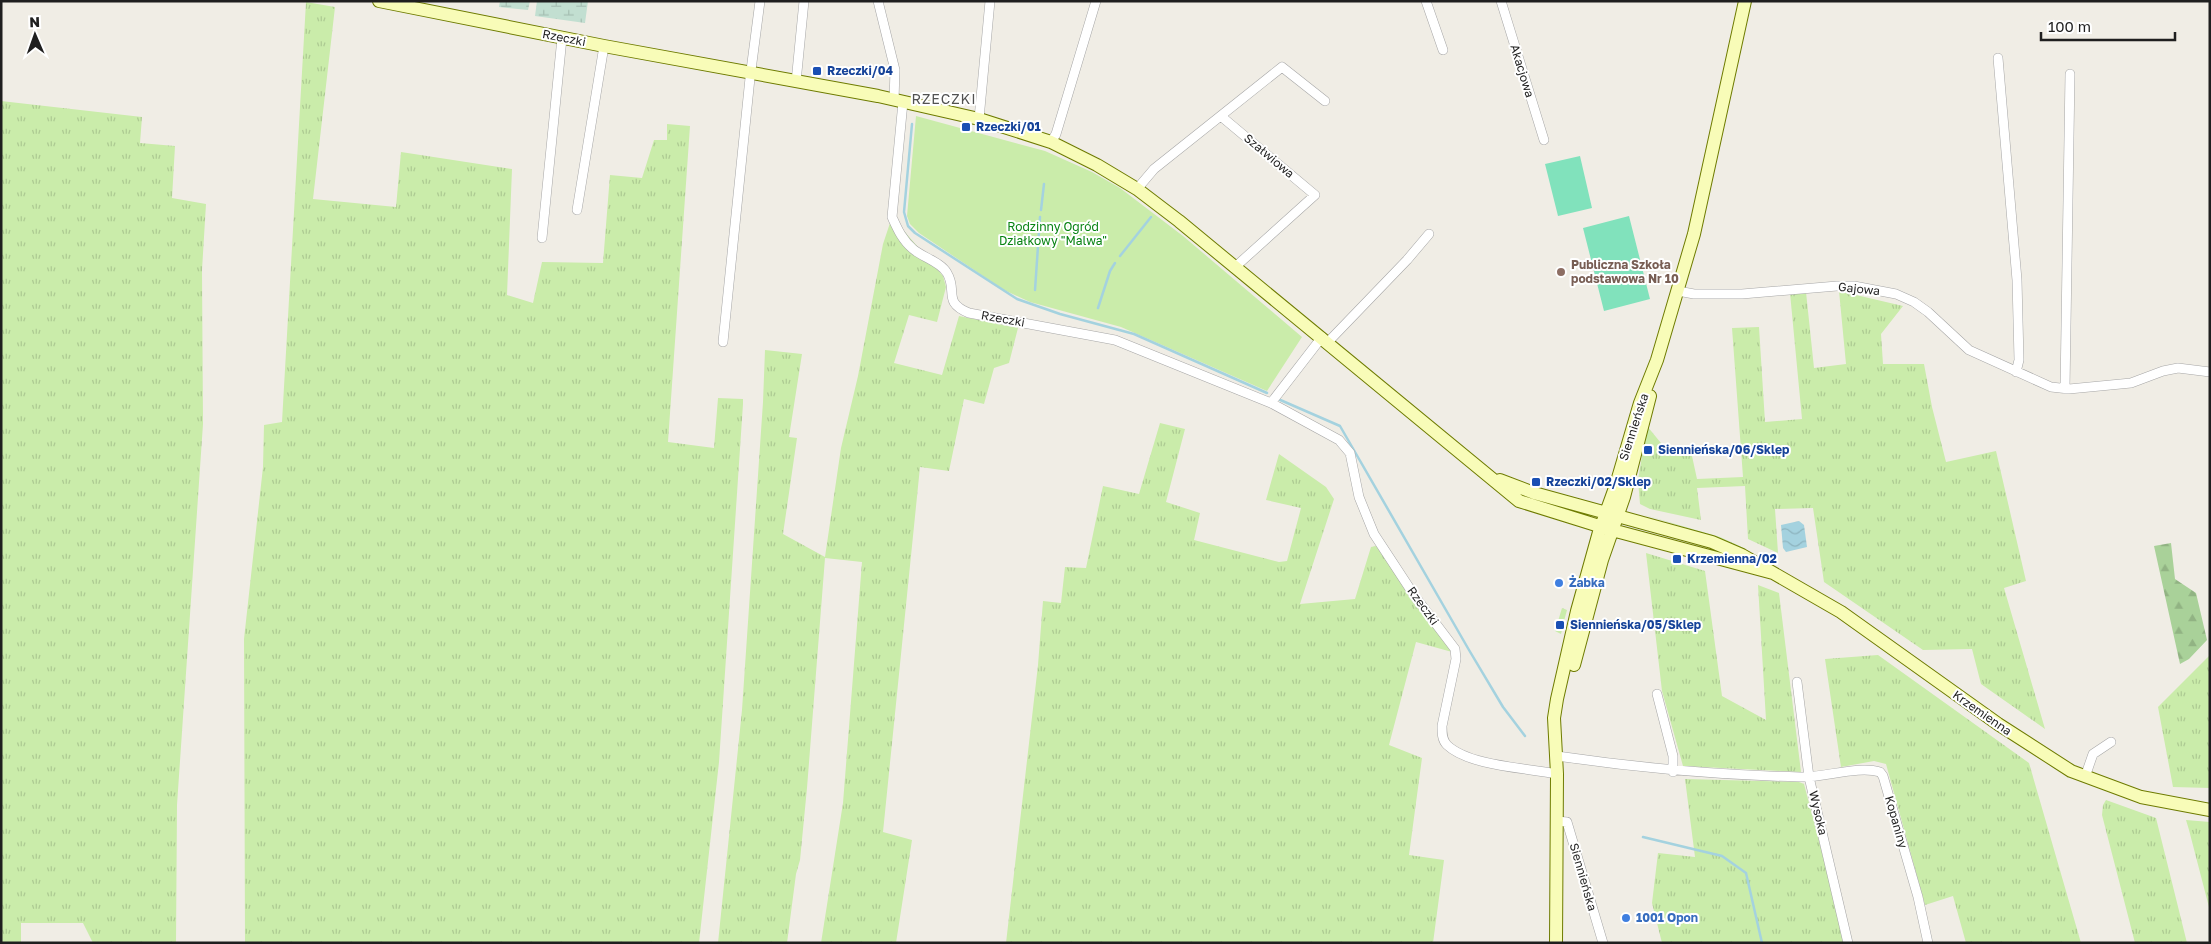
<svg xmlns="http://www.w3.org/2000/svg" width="2211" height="944" viewBox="0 0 2211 944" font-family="'Golos Text',sans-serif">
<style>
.grass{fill:url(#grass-tufts)}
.forest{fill:url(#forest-firs)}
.wetland{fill:url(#wetland-marsh)}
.garden{fill:#caecaa}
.pitch{fill:#81e2bc}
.water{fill:url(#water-waves)}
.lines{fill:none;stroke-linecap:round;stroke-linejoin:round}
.stream{stroke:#a4d2df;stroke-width:2.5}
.minor-casing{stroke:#a6a6a6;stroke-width:10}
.secondary-casing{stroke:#6e7b01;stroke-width:14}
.minor{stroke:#fff;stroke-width:9}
.secondary{stroke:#f8fcb8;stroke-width:12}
.transit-dot{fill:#1a4fb4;stroke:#fff;stroke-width:2}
.education-dot{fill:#8d6e63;stroke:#fff;stroke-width:2}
.shop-dot{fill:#3f7fe0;stroke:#fff;stroke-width:2}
.labels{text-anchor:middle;stroke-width:4;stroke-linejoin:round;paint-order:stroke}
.street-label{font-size:12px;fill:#1f1f1f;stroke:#fff}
.transit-label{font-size:12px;font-weight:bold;fill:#164399;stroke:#fff;text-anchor:start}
.park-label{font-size:12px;fill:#088312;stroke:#fff}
.education-label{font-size:12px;font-weight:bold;fill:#785e54;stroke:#fff;text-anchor:start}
.shop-label{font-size:12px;font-weight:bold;fill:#366cbe;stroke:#fff;text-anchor:start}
.neighbourhood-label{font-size:14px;letter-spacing:1px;fill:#525252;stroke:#fff}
</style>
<defs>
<pattern id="grass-tufts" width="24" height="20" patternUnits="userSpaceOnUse" patternTransform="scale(1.25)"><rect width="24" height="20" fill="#caecaa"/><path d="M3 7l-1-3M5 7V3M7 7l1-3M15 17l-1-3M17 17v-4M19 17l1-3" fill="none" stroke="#adca92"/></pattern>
<pattern id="forest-firs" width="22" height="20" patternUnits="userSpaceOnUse" patternTransform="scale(1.25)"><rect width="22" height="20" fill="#a9d199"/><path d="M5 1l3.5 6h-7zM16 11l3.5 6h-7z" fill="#91b383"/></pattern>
<pattern id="wetland-marsh" width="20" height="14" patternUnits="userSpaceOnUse" patternTransform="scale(1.25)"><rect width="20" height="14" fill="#c2dfd1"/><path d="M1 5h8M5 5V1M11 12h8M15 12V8" fill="none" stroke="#a6bfb3"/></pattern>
<pattern id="water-waves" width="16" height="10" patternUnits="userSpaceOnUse" patternTransform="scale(1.25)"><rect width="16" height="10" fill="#a4d2df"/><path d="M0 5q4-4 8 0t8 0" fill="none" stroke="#8db4bf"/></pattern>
</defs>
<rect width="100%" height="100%" fill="#f0ede5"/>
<path class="grass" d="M306,2L335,7L313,199L396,207L401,152L512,169L507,295L533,303L542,262L603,263L610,175L642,178L654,140H667V124L690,126L668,442L714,448L718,398L743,399V404L719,762L699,943H245L244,639L263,467L264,425L282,422Z
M1,101L142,117L140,143L175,146L172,198L206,204L202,270L203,424L177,805L176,943H93L83,923H21V943H1Z
M892,217L943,276L946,287L937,322L909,315L894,363L942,375L959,316L1018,328L1009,363L994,368L984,404L964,399L949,471L920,467L883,832L912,840L896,943H821L843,803L862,562L825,558L807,788L800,860L796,874L787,943H718L742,710L763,402L765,350L802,354L789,437L797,438L783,534L825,557L841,448L858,376L883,244Z
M1839,291L1903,306L1881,334L1883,364H1924L1932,407L1946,462L1996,451L2026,581L2004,588L2045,729L1981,684L1972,649L1923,650L1824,582L1813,508L1775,509L1778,553L1748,539L1745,486L1697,488L1701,520L1650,509L1640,504L1638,480L1647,426L1670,454L1692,456L1697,479L1743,477L1732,328L1759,327L1765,422L1802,419L1790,293L1806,292L1814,368L1846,364Z
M1160,423L1185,429L1166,502L1200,513L1194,540L1279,562L1287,561L1301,508L1266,500L1279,454L1326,487L1334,499L1300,604L1355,599L1371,547L1376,546L1452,652L1416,642L1389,745L1422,758L1409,855L1444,860L1433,943H1006L1038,665L1043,601L1061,603L1065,567L1086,568L1103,486L1139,494Z
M1641,514L1720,537L1746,549L1744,550L1709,535Z
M1646,553L1705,571L1722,696L1766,720L1758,585L1779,593L1801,772L1683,766L1662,691Z
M1562,608L1567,610L1564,621L1560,620L1558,629L1562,630L1561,634L1555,631Z
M1878,655L2029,763L2081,943H1966L1953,896L1925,905L1886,764L1874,761L1841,767L1825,659Z
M2210,655V788L2173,787L2158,707Z
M1685,779L1799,782L1804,784L1846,943H1662L1652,903L1658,853L1695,857Z
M2106,800L2156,818L2187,943H2135L2102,815L2103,805Z
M2186,820L2210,822V911L2189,830Z"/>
<path class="forest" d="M2171,543L2175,579L2196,593L2207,640L2189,659L2180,664L2154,546Z"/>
<path class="wetland" d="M500,1H530L528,10L499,7Z
M537,1H588L585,23L535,16Z"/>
<path class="garden" d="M916,116L1045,151L1092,172L1120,188L1183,236L1302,337L1267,391L1121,327L1030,302L1004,290L919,233L910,224L907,216Z"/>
<path class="pitch" d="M1580,156L1592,208L1558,216L1545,164Z
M1629,216L1650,299L1604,311L1583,228Z"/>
<path class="water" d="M1799,521L1804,525L1807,547L1786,552L1783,548L1781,525Z"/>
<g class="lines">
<path class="stream" d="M912,124L904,212L908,226L915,233L1017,299L1060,314L1134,334L1267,393
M1041,210L1044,184
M1120,256L1151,217
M1035,290L1040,217
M1098,308L1110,271L1115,263
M1278,399L1340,426L1469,650L1503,707L1525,736
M1643,837L1722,856L1746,873L1762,943"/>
<defs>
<path id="minor" d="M878,1L895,70L894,100
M1426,1L1443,50
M1501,1L1544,140
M1998,58L2017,280L2019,360L2016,372
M796,82L804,1
M903,102L892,217C897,228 902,240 913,249C922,257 941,262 947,273C958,291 942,302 969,313L1115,340L1271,403L1339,440L1350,453L1359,497L1374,534L1414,595L1455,649L1456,659L1442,726C1442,733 1442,740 1447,745C1469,766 1527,768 1557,774
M1222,117L1315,195L1234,268
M979,119L990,1
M1051,142L1056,134L1096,1
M1137,189L1154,169L1282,67L1325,101
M577,210L604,46
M542,238L562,38
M1678,291L1694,294H1742L1837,286H1854L1896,294L1914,302L1928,312L1969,350L2051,387L2069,389L2131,383L2163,371L2178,368L2210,372
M723,342L750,78L760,1
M1328,342L1407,260L1429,234
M2065,389L2070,74
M1271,403L1322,337
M1797,682L1809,777L1848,943
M1657,694L1673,756V772
M1557,756C1638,768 1718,775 1800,777C1824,778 1858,765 1880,772L1883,776L1918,897L1928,943
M2085,777L2093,754L2111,742
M1557,821L1567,822L1603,943"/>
<path id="secondary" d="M379,1L604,46L878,96L979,119L1051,142L1097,165L1137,189L1179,221L1519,501L1612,530L1773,573
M1500,480L1534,493L1712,542L1742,555L1841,612L1998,724L2071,771L2141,797L2210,810
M1574,665L1602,560L1624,497L1650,396
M1556,943L1557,774L1554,718L1557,699L1577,611L1599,532L1616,485L1640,403L1657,360L1694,234L1745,1"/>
</defs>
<use href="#minor" class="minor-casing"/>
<use href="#secondary" class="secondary-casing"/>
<use href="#minor" class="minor"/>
<use href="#secondary" class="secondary"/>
</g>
<g class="transit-dot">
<rect x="812" y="66" width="10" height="10" rx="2.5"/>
<rect x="961" y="122" width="10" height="10" rx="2.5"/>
<rect x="1643" y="445" width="10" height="10" rx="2.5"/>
<rect x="1531" y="477" width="10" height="10" rx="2.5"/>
<rect x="1672" y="554" width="10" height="10" rx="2.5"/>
<rect x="1555" y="620" width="10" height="10" rx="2.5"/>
</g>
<circle class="education-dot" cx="1561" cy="272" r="5"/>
<g class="shop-dot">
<circle cx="1559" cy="583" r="5"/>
<circle cx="1626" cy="918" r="5"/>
</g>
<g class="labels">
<g class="street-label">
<text transform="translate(564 38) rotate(11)" y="4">Rzeczki</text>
<text transform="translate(1522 71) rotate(73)" y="4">Akacjowa</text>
<text transform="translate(1269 156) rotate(40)" y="4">Szałwiowa</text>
<text transform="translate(1859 289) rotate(6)" y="4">Gajowa</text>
<text transform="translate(1003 319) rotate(10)" y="4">Rzeczki</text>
<text transform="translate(1634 427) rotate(-72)" y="4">Siennieńska</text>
<text transform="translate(1423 606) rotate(54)" y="4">Rzeczki</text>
<text transform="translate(1982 713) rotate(35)" y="4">Krzemienna</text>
<text transform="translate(1818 813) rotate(77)" y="4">Wysoka</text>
<text transform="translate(1896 822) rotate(74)" y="4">Kopaniny</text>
<text transform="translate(1583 877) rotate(74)" y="4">Siennieńska</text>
</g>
<g class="transit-label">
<text x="827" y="75">Rzeczki/04</text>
<text x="976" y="131">Rzeczki/01</text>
<text x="1658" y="454">Siennieńska/06/Sklep</text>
<text x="1546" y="486">Rzeczki/02/Sklep</text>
<text x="1687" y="563">Krzemienna/02</text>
<text x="1570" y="629">Siennieńska/05/Sklep</text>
</g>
<g class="park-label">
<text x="1053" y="231">Rodzinny Ogród<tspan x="1053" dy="14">Działkowy "Malwa"</tspan></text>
</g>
<g class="education-label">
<text x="1571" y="269">Publiczna Szkoła<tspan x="1571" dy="14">podstawowa Nr 10</tspan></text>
</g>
<g class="shop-label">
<text x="1569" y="587">Żabka</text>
<text x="1636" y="922">1001 Opon</text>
</g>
<g class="neighbourhood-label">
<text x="944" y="104">RZECZKI</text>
</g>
</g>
<rect width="2211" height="944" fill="none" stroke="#1f1f1f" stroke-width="5"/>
<g transform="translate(35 35) rotate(358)" stroke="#ffffff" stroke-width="4" paint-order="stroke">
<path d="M0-4L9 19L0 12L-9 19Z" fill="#1f1f1f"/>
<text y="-8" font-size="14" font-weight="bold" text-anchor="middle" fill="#1f1f1f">N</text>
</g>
<path d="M2041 32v8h134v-8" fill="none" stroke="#1f1f1f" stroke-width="2.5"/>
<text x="2048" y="32" font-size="15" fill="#1f1f1f" stroke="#ffffff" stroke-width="4" paint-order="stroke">100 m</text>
</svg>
